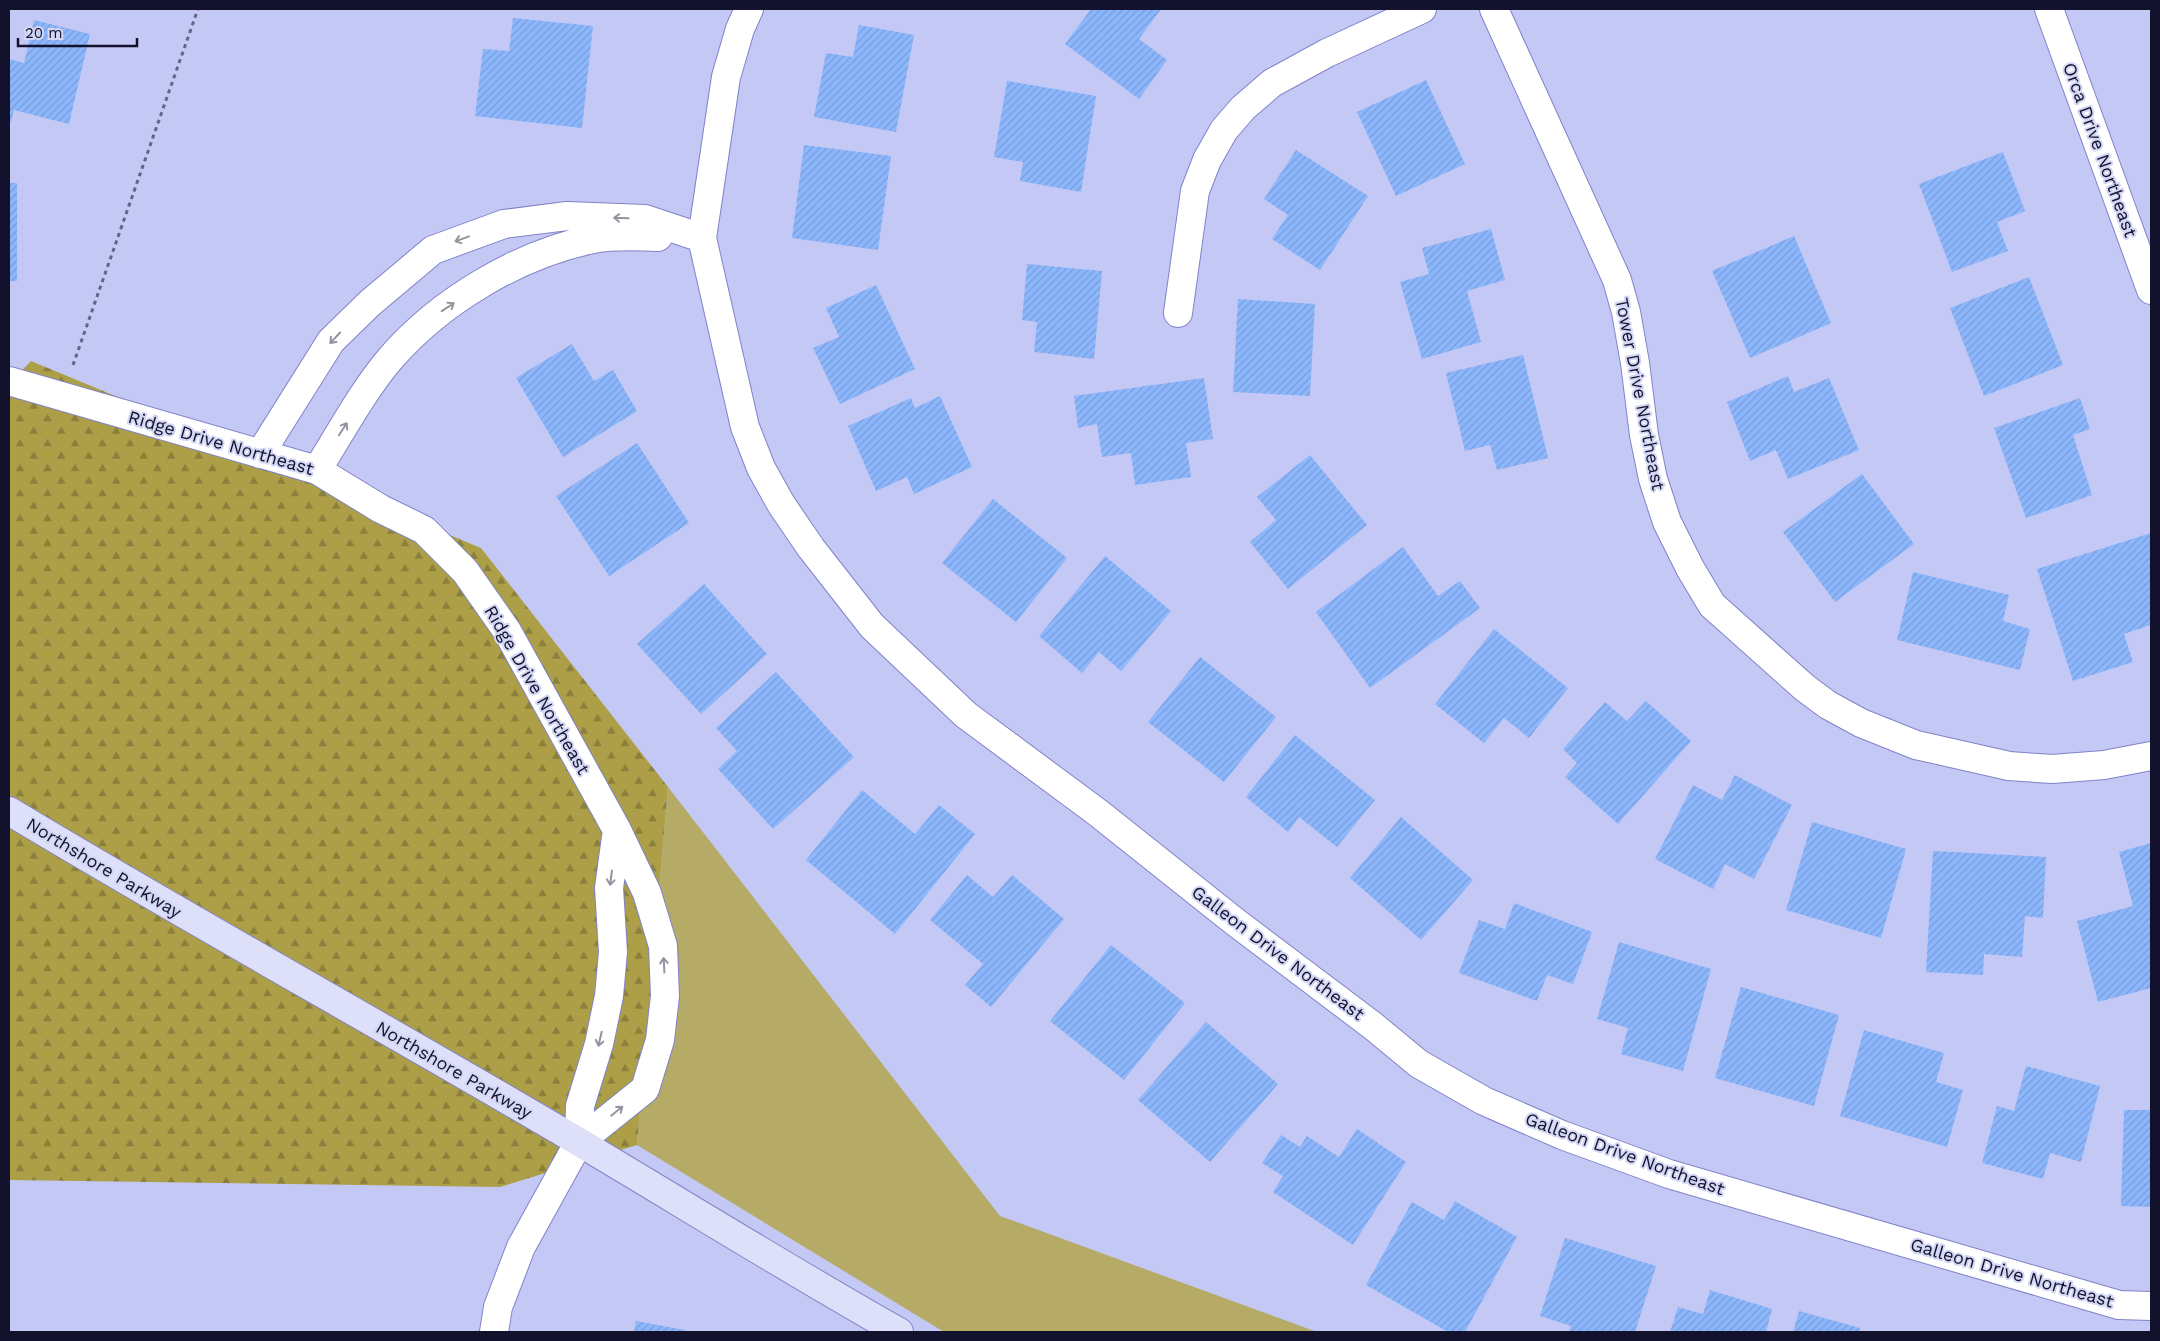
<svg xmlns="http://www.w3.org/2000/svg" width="2160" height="1341" viewBox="0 0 2160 1341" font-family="'Work Sans',sans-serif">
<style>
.green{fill:#b5ab67}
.forest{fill:url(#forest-firs)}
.building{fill:url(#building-hatch)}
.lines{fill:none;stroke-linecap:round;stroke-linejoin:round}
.street-casing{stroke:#8083c8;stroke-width:30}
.secondary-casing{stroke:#8083c8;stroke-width:30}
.path{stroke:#636487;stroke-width:3;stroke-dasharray:4 4;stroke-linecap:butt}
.street{stroke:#fff;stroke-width:28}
.secondary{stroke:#dedff8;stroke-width:28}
.oneway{stroke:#9494a0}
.labels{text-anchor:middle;stroke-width:4;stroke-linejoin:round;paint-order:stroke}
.street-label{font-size:18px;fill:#12122c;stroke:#d3d6f4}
</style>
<defs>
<pattern id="forest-firs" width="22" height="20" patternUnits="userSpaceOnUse" patternTransform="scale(1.25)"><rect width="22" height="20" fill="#ad9f47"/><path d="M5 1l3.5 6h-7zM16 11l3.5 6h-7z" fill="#8b803b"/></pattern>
<pattern id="building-hatch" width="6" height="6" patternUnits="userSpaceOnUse" patternTransform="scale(1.25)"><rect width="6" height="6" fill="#8db7fd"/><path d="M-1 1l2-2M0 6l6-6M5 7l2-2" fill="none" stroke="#799cd9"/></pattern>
</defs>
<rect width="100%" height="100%" fill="#c4c8f4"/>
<path class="green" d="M668,787L1000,1216L1317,1332H944L637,1145Z"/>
<path class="forest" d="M31,361L481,548L668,787L637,1145L500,1187L9,1180V384Z"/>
<path class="building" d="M1091,9H1161L1139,39L1167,60L1139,99L1065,44Z
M513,18L593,26L582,128L475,116L483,49L509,51Z
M34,20L90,34L69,124L14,110L11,122H9V59L24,63Z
M859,25L914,35L896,132L814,117L826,53L853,57Z
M1426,80L1465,164L1396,196L1357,112Z
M1007,81L1096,96L1081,192L1020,181L1023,162L994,157Z
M804,145L891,156L878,250L792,238Z
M1296,150L1368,196L1320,270L1272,239L1288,215L1264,199Z
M2003,152L2025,211L1997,222L2008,251L1952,272L1919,184Z
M9,183H17V281H9Z
M1491,229L1505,280L1467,291L1481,342L1422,359L1400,282L1429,274L1422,248Z
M1794,236L1831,323L1750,358L1712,271Z
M1027,264L1102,271L1094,359L1034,352L1037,322L1022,320Z
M2029,277L2063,365L1984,396L1950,308Z
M876,285L915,369L840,404L813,348L839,337L826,308Z
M1238,299L1315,304L1310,396L1233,392Z
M572,344L594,381L613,370L637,411L563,457L516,378Z
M1523,355L1548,458L1497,470L1490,445L1465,451L1446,373Z
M1788,376L1794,392L1829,378L1859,450L1788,479L1776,450L1750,461L1727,402Z
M1204,378L1213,439L1186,443L1191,477L1135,485L1131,453L1102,457L1097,424L1078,428L1074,396Z
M940,396L972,467L914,494L907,477L876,491L848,426L911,398L915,408Z
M2080,398L2090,429L2073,435L2092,495L2026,518L1994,428Z
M637,443L689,523L609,576L556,496Z
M1310,455L1367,525L1288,589L1250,542L1276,520L1257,497Z
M1862,474L1914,544L1835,602L1783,532Z
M993,499L1067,558L1016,622L942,563Z
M2151,533V625L2124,634L2133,662L2073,681L2037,569Z
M1403,547L1438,596L1460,581L1480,608L1370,688L1316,612Z
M1105,556L1171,611L1121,671L1099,652L1082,673L1039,636Z
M1913,572L2009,595L2003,621L2030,629L2020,670L1897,640Z
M704,584L767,654L701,714L637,644Z
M1494,629L1568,688L1529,738L1504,718L1484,743L1435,704Z
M1200,657L1276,717L1224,782L1148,722Z
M776,672L854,757L773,829L718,769L737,751L716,728Z
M1646,701L1691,741L1618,824L1565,777L1577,763L1563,749L1605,702L1627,721Z
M1295,735L1375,800L1337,847L1299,817L1288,832L1246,797Z
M1735,775L1792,805L1754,879L1725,864L1713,889L1655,859L1693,785L1722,800Z
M862,790L915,834L939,805L975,834L895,934L806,860Z
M1401,817L1473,880L1421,940L1350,878Z
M1812,822L1906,849L1881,938L1786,910Z
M2151,843V988L2098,1002L2077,921L2133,906L2119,852Z
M1933,851L2046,857L2043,918L2025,916L2022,957L1984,954L1983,975L1926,972Z
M967,875L993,897L1012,875L1064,919L991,1007L965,985L983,964L930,920Z
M1514,903L1592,932L1573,984L1547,975L1537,1001L1459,973L1479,920L1505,929Z
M1619,942L1711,969L1683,1071L1621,1054L1628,1028L1597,1019Z
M1111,945L1185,1003L1124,1080L1050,1021Z
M1741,987L1839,1015L1814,1106L1715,1078Z
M1206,1022L1278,1084L1210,1162L1138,1100Z
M1864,1030L1944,1053L1936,1082L1963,1090L1947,1147L1840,1116Z
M2026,1066L2100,1086L2081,1162L2050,1153L2043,1179L1982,1163L1997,1106L2014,1111Z
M2124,1110H2151V1207L2121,1206Z
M1357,1129L1406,1162L1353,1245L1273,1192L1283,1176L1262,1163L1281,1135L1300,1147L1307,1136L1339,1157Z
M1455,1201L1517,1237L1465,1332H1448L1366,1285L1412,1202L1444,1220Z
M1565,1238L1656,1266L1635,1332H1569L1571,1326L1540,1316Z
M1710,1290L1772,1309L1766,1332H1670L1678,1307L1703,1314Z
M1799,1311L1860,1328L1859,1332H1793Z
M636,1321L685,1330V1332H634Z"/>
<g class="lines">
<defs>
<path id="street" d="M749,9L740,29L726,77L702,238L745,427L761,468L781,504L811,548L872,626L966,715L1097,812L1234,921L1373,1026L1419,1064L1484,1101L1562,1135L1669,1174L2119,1305L2151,1306
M1494,9L1617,280L1626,312L1635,363L1644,435L1653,479L1667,522L1690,568L1712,605L1805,688L1828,705L1861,723L1916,745L2009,766L2052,769L2104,765L2151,756
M2049,9L2151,290
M1178,313L1195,191L1207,160L1224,130L1243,108L1272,83L1327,53L1422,9
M9,381L317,470L381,509L424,530L465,571L507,631L617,830L647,893L663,946L665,996L660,1040L645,1089L579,1142L521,1247L498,1307L494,1332
M260,454L331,341L370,303L433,250L504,224L567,216L645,219L702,238
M317,470C340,434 362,392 390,359C440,301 519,254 593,239C614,235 637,236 658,237
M579,1142L580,1106L599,1044L609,996L613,952L609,888L617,830"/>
<path id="secondary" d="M9,811C195,923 386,1028 574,1139C682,1203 789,1270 899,1332"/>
</defs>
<use href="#street" class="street-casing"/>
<use href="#secondary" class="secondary-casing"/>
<path class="path" d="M73,365L198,9"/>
<use href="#street" class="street"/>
<use href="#secondary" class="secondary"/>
</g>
<defs><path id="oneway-shaft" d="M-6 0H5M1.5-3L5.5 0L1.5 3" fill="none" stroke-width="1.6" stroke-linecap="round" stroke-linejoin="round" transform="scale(1.25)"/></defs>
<g class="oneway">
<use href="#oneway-shaft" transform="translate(621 218) rotate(-178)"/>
<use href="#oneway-shaft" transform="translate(462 239) rotate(160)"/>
<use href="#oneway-shaft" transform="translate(448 307) rotate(-33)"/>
<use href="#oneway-shaft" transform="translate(335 338) rotate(133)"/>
<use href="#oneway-shaft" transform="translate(343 429) rotate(-57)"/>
<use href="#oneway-shaft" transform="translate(611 878) rotate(97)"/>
<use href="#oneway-shaft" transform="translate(664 965) rotate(-93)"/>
<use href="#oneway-shaft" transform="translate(600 1039) rotate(103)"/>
<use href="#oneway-shaft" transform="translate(617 1111) rotate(-39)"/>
</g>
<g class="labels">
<g class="street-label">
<text transform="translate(2100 150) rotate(70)" y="6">Orca Drive Northeast</text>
<text transform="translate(1640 394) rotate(79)" y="6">Tower Drive Northeast</text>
<text transform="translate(221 443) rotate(16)" y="6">Ridge Drive Northeast</text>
<text transform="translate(537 690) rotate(60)" y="6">Ridge Drive Northeast</text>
<text transform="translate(104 868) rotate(31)" y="6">Northshore Parkway</text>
<text transform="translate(1278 953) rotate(37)" y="6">Galleon Drive Northeast</text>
<text transform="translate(454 1070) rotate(30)" y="6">Northshore Parkway</text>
<text transform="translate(1625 1154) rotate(20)" y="6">Galleon Drive Northeast</text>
<text transform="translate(2012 1273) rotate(16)" y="6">Galleon Drive Northeast</text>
</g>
</g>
<rect width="2160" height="1341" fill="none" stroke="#12122c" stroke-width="20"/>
<path d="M18 38v8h119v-8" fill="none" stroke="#12122c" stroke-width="2.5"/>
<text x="25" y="38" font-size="15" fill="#12122c" stroke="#d3d6f4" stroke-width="4" paint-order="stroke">20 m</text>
</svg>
